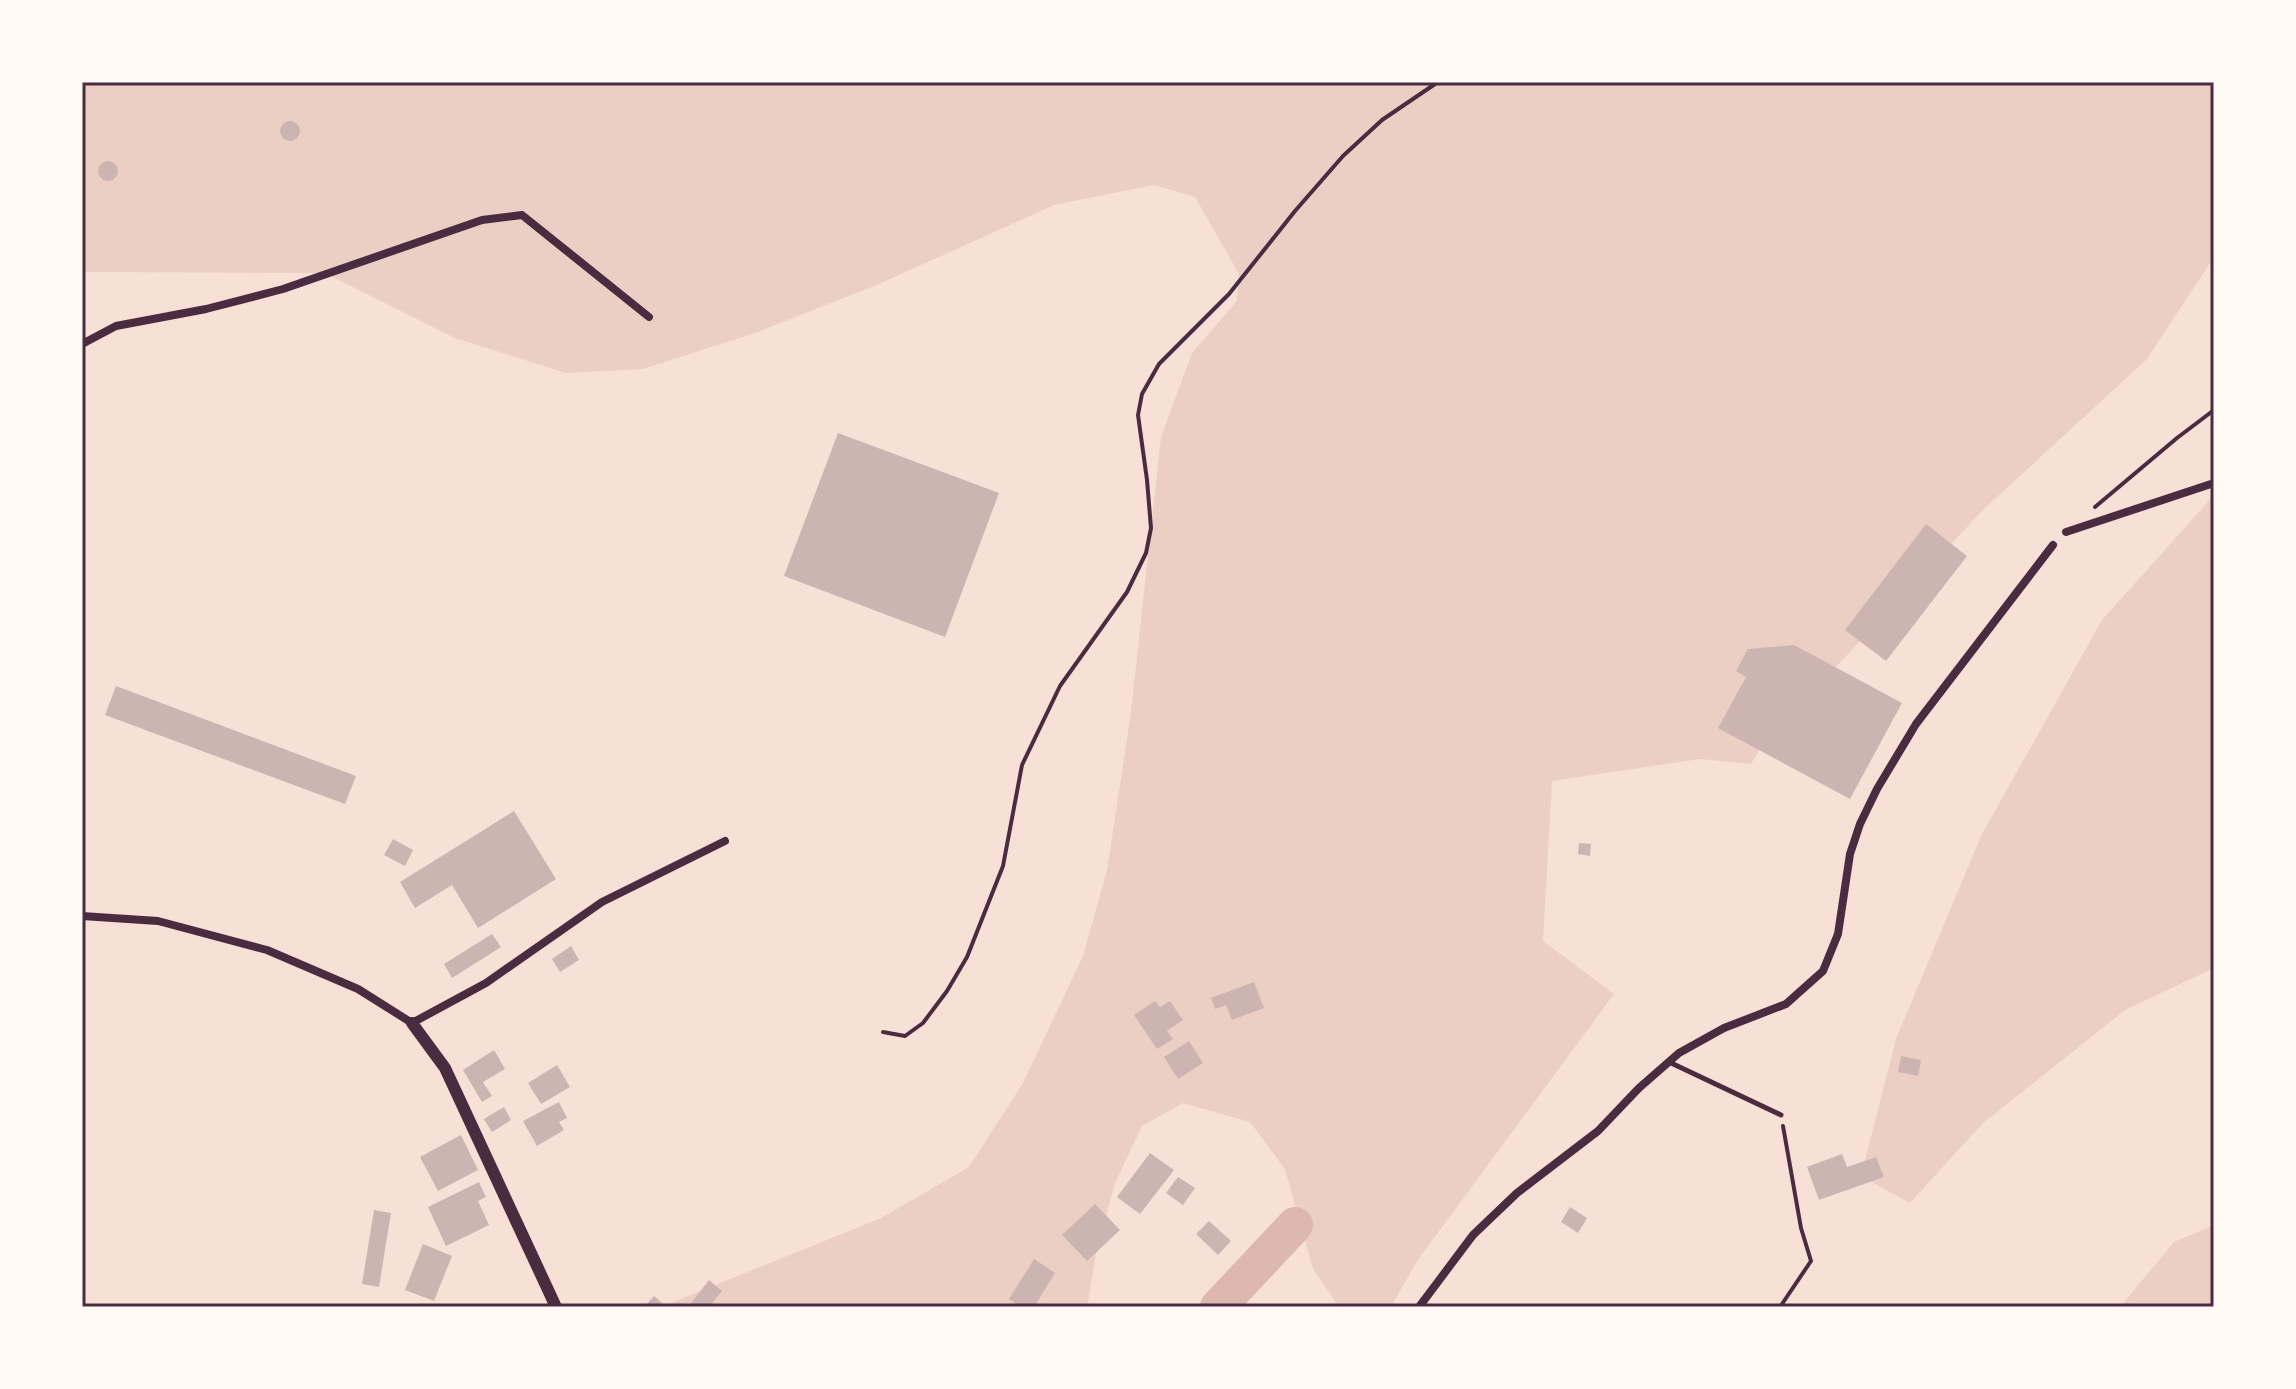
<svg xmlns="http://www.w3.org/2000/svg" width="2296" height="1389" viewBox="0 0 2296 1389" font-family="'PT Sans Narrow',sans-serif">
<style>
.green{fill:#ebcfc5}
.lines{fill:none;stroke-linecap:round;stroke-linejoin:round}
.river{stroke:#dcb8b0;stroke-width:36}
.building{fill:#ccb4b1}
.path{stroke:#4a2c40;stroke-width:4}
.service{stroke:#4a2c40;stroke-width:5}
.minor{stroke:#4a2c40;stroke-width:8}
.tertiary{stroke:#4a2c40;stroke-width:12}
.neatline{fill:none;stroke:#4a2c40;stroke-width:3}
</style>
<rect width="100%" height="100%" fill="#f7e1d7"/>
<path class="green" d="M82,82H2214V257L2147,359L1984,509L1761,747L1751,764L1700,759L1552,781L1543,941L1614,994L1417,1261L1391,1307H1339L1313,1269L1285,1169L1250,1122L1183,1103L1142,1126L1115,1183L1096,1254L1087,1307H661L881,1218L969,1167L1023,1083L1083,956L1107,870L1131,712L1161,437L1192,353L1237,301L1239,274L1195,197L1154,185L1054,205L879,284L755,333L643,369L566,373L455,338L325,273L82,272Z
M2214,495V968L2125,1010L1982,1124L1910,1203L1861,1176L1896,1039L1981,836L2102,620Z
M2214,1225V1307H2120L2174,1242Z"/>
<g class="lines">
<path class="river" d="M1218,1307L1295,1225"/>
</g>
<path class="building" d="M280 131a10 10 0 1 1 20 0a10 10 0 1 1-20 0Z
M98 171a10 10 0 1 1 20 0a10 10 0 1 1-20 0Z
M838,433L999,493L945,637L784,576Z
M1926,524L1967,556L1886,661L1845,630Z
M1794,645L1902,703L1850,799L1718,728L1746,677L1736,671L1748,649Z
M116,686L356,776L345,804L105,715Z
M514,811L556,879L478,928L452,885L415,908L400,882Z
M393,839L413,850L405,866L384,855Z
M1579,843L1591,844L1590,856L1578,854Z
M492,934L501,947L452,978L444,964Z
M571,946L579,960L560,972L552,959Z
M1254,982L1264,1008L1232,1020L1226,1005L1215,1009L1211,998Z
M1155,1001L1160,1007L1170,1001L1183,1020L1167,1031L1173,1039L1157,1049L1134,1015Z
M1189,1041L1203,1063L1178,1079L1164,1057Z
M494,1050L505,1069L483,1082L492,1096L482,1102L463,1070Z
M1901,1056L1921,1060L1918,1076L1898,1072Z
M557,1065L570,1087L541,1104L528,1083Z
M559,1102L567,1118L559,1122L564,1130L537,1146L523,1121Z
M504,1107L511,1120L492,1132L484,1119Z
M461,1135L478,1170L438,1191L420,1157Z
M1150,1153L1174,1170L1140,1214L1117,1197Z
M1842,1154L1847,1167L1876,1157L1884,1177L1819,1200L1807,1167Z
M1178,1177L1195,1188L1183,1205L1166,1193Z
M479,1182L486,1197L478,1201L489,1225L446,1246L428,1207Z
M1095,1204L1120,1230L1087,1261L1062,1235Z
M1570,1207L1587,1218L1578,1233L1561,1222Z
M374,1210L391,1213L379,1287L362,1284Z
M1209,1221L1231,1241L1218,1255L1196,1234Z
M423,1244L452,1256L434,1301L405,1290Z
M1034,1259L1055,1273L1034,1307H1022L1009,1299Z
M709,1280L722,1291L709,1307H688Z
M654,1296L667,1307H644Z"/>
<g class="lines">
<path class="path" d="M2095,507L2177,438L2214,410
M883,1032L905,1036L923,1023L947,991L967,957L1003,866L1022,765L1060,686L1127,592L1146,553L1151,528L1147,480L1138,415L1142,394L1159,364L1229,294L1295,211L1343,156L1382,120L1438,82
M1780,1307L1811,1261L1801,1228L1783,1126"/>
<path class="service" d="M1669,1062L1781,1115"/>
<path class="minor" d="M82,344L116,326L206,309L283,289L482,220L522,215L649,317
M2066,532L2214,483
M82,916L158,921L267,950L358,989L412,1023L486,983L602,902L725,841
M1419,1307L1473,1235L1517,1193L1598,1131L1639,1088L1679,1053L1724,1028L1786,1004L1823,971L1838,934L1850,854L1860,824L1877,789L1916,724L2053,545"/>
<path class="tertiary" d="M412,1023L445,1068L556,1307"/>
</g>
<rect width="2296" height="1389" fill="none" stroke="#fffaf5" stroke-width="168"/>
<rect x="84" y="84" width="2128" height="1221" class="neatline"/>
</svg>
